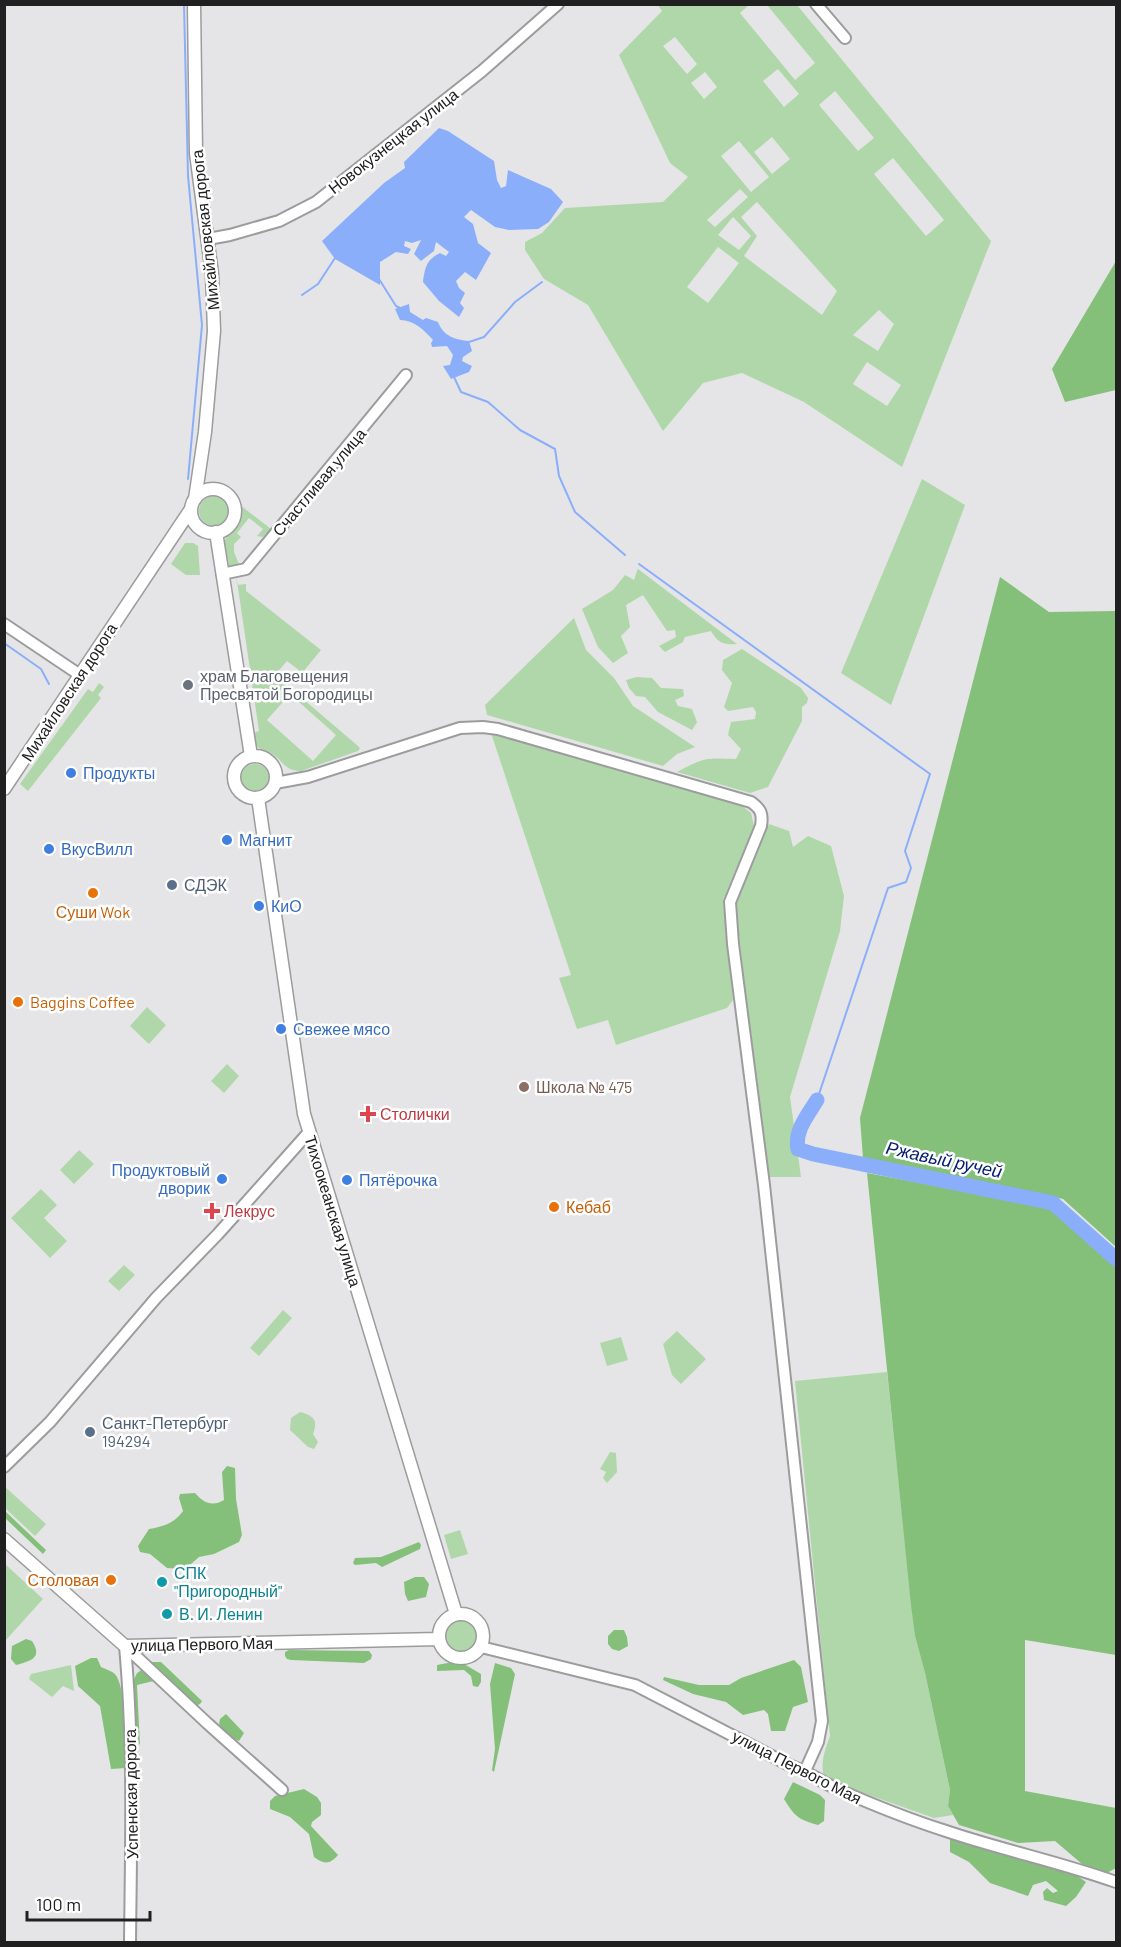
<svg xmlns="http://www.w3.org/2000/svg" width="1121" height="1947" viewBox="0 0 1121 1947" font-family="Barlow,sans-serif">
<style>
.green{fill:#b0d7a9;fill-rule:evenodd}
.forest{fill:#84c07a}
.water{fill:#8baefa}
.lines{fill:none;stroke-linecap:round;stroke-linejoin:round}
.stream{stroke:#8baefa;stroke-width:2}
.river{stroke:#8baefa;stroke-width:15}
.minor-casing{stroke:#9c9c9e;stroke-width:14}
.tertiary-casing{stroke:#9c9c9e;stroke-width:15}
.minor{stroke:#fff;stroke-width:10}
.tertiary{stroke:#fff;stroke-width:12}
.worship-dot{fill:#6b7280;stroke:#fff;stroke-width:2}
.shop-dot{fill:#3f7fe0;stroke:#fff;stroke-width:2}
.service-dot{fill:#5c6f8a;stroke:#fff;stroke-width:2}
.food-dot{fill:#e8710a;stroke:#fff;stroke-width:2}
.education-dot{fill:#8d6e63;stroke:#fff;stroke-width:2}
.health-dot{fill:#e0444e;stroke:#fff;stroke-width:2}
.culture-dot{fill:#0f9aa8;stroke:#fff;stroke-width:2}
.labels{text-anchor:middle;stroke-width:5;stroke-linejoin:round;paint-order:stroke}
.street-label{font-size:16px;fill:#202021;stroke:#fff}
.worship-label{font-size:16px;fill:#5b616d;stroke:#fff;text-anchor:start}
.shop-label{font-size:16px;fill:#366cbe;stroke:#fff;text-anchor:start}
.service-label{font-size:16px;fill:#4e5e75;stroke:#fff;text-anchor:start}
.food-label{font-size:16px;fill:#c56008;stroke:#fff;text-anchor:start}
.education-label{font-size:16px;fill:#785e54;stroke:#fff;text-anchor:start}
.health-label{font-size:16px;fill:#be3a42;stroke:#fff;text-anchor:start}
.culture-label{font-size:16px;fill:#0d838f;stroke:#fff;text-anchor:start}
.water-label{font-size:18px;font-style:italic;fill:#051d72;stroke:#fff}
</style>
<rect width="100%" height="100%" fill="#e5e5e7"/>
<path class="green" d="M657,4L749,5L740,13L795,80L815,63L767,5H797L991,241L902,467L804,402L742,373L703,383L663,431L588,305L544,279L525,250V242L542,233L565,208L663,202L688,177L670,163L619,55L662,11ZM675,37L697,64L687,74L663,46ZM778,69L799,94L784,107L763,81ZM705,72L717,87L704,99L691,83ZM835,91L874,138L858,151L819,105ZM772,137L790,159L772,174L754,152ZM739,141L769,177L751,192L721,156ZM893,158L944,220L926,236L874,174ZM740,189L748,197L715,227L707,220ZM757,202L837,291L822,315L744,256L757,236L741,217ZM733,217L751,236L739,250L718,235ZM718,247L739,263L708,303L687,287ZM879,310L894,324L878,351L853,335ZM867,362L901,385L887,406L853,384Z
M922,479L965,505L891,705L841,673Z
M199 511a15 15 0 1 1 30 0a15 15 0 1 1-30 0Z
M240,505L271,529L263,537L257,536L263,529L249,518L237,533L241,537L234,544V552L239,564L235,569L234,565L229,566C228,558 223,550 224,544C227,528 244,522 240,505Z
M185,543H193L198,546L200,575H186L171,564Z
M638,568V569L737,644C723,645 718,643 711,631L685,637L683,642L665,652L659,646L676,637L675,630L667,631L643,595L626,605L630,627L621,636L628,653L613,663L598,647L582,609L613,590L625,575L634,580Z
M236,574L237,585L246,584V591L321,650L298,678L296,676L300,671L287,661L275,675L358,746L360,748L358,751L301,771C286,771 284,763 274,755C268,751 261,751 257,746C253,743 254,737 253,733L259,731ZM290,694L336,735L313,761L267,720Z
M574,618L586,650L614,678L633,706L695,747L677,754L663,766L487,715L485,705Z
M742,649L801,688L808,698L807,703L802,707V721L768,787L750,793L677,772C705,757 706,758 736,759L741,749L728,735L731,722L755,719L756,712L753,707L728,711L724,707L732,683L722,670L723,660Z
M637,677L652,678L661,688L683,689L684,696L675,700L678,706L692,709L697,722L692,730L658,712L645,697L636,696L629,688L626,680Z
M99,683L104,687L98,695L101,698L28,791L20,784L88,689L93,692Z
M491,733L737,802L751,813L754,826L723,900L733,1000L727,1008L616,1045L608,1020L577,1029L559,978L571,975Z
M241 778a14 14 0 1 1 28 0a14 14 0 1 1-28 0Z
M769,824L789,831L793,847L808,836L831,846L844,896L840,931L790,1097L801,1177H767L737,918V902Z
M147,1007L166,1025L149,1044L130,1026Z
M227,1064L239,1076L224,1093L211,1081Z
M79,1150L94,1164L74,1184L60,1170Z
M41,1189L57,1205L44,1218L67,1241L50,1258L11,1218Z
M124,1265L135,1275L119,1291L108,1281Z
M283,1310L292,1318L259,1356L250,1348Z
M677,1331L706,1359L681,1384L672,1375L663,1344Z
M621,1337L628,1360L607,1366L600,1343Z
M887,1372L915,1636L925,1673L950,1790L948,1806L953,1815L934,1818L832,1782L824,1777C820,1763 825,1750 830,1736L795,1381Z
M300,1412C315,1416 318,1421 313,1434L318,1442L314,1449L308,1447L290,1430L291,1418Z
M610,1452L616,1453L617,1472L607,1483L603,1478L606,1472L600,1469Z
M4,1486L46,1524L35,1536L5,1508Z
M460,1530L468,1554L451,1559L444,1535Z
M4,1563L43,1599L5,1641H4Z
M444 1636a17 17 0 1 1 34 0a17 17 0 1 1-34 0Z
M71,1665L74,1691L63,1686L52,1697L29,1679L31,1674Z"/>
<path class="forest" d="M1116,261V390L1065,402L1052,369Z
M1000,577L1049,612L1116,611V1247L1063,1199L863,1158L860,1118Z
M867,1173L1049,1207L1075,1228L1116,1267V1655L1025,1640V1791L1116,1808V1868L1107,1873L1082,1864L1055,1841L1018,1843L959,1825L948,1806L950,1790L925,1673L915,1636L911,1605Z
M227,1466L235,1468L236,1499L242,1535L239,1542L214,1554L199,1557L191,1564L179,1569L167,1568L150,1554L140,1552L138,1546L149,1529C162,1527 175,1523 183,1511L179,1498L180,1494L195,1493C204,1503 212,1507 224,1500L222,1472Z
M5,1511L46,1550L43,1554L5,1518Z
M419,1542L421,1545L420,1549L382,1567L376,1563L355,1565L353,1563L355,1558L381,1557Z
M415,1577H424L429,1584L426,1597L408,1601L405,1594L404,1582Z
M614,1630H624L627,1637L628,1646L619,1651L612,1649L608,1644V1636Z
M26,1639L32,1641C43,1658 31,1661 16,1665L11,1659L12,1646Z
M289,1650L369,1651L372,1655L371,1659L364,1663L291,1660L287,1659L285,1656V1652Z
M91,1658H97L101,1667C107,1670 114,1671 117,1677C127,1696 125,1746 126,1768L111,1769L100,1706L78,1686L75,1666Z
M794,1660L801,1667L808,1702L793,1707L785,1731H771L768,1714L764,1710L743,1715L726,1702L693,1694L663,1680L664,1677L699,1685H729L741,1678Z
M153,1662H161L202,1701L200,1704L196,1706L166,1678L137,1685L140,1745L138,1742L132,1684L137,1673Z
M453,1662L464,1664L481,1674V1682L478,1687L473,1686L471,1676L464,1670L437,1671V1665Z
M495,1663L511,1668L515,1674L494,1772L492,1770L495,1749L490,1684Z
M226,1714L244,1733L239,1741L229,1737L219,1724L220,1719Z
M793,1782L820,1795L825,1800L824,1821L818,1825C798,1819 795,1817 784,1799Z
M304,1789L317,1797L321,1803V1815L312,1822L311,1826L338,1855C330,1865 323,1864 314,1857L309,1834L290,1817L270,1809V1801L275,1796Z
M950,1839L1076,1875L1086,1882L1076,1897L1066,1906L1044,1900L1043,1892L1047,1888L1053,1893L1058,1891L1046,1881L1033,1885L1028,1896L990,1883L969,1862L950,1852Z"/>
<path class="water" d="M439,128L448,131L494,161L497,180L501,188L506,186L508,170L551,189L563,202L549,222L538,229L509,230L495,227L471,210L464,217L473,224L478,243L491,253L476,280L465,272L456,281L459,288L465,293L460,303L464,308L459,317L439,301L423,282C425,268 426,260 440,253L446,256L449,252L436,242L434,251L421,261L414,254L421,240L412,243L405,241L404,246L411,249L408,254L396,252L380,262V285L335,259L322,241L384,183L405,168L404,162Z
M409,304L410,312L423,320L426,318L438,322C443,336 456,340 469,341L472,351L463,357L462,361L472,366L469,372L451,379L443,366L450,365L453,355L447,346L432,347L431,343L433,340C424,330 414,320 400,320L395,309Z"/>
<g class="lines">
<path class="stream" d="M184,4L188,176L202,325L188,479
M379,279L396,306L400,308
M302,295L318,284L335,258
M466,343L484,337L515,302L542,282
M454,377L461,392L488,402L520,430L555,449L559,476L575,512L625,555
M639,564L930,774L905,851L911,868L906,882L888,888L817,1100
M4,643L41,669L49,684"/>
<path class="river" d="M817,1100C808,1115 794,1131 798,1149L813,1154L1053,1203L1116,1259"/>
<defs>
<path id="minor" d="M816,4L845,38
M208,239L230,235L279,221L316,202L482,71L558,4
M222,574L246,569L406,375
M4,624L80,675
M275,783L308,777L460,728L483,727L498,729L751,802C761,809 763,814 761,826L730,902L733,944L764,1185L822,1721L818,1742L805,1771
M4,1467L50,1422L156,1298L218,1234L309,1132
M125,1646C134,1745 131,1844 130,1942
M125,1646L207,1723L282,1790
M481,1647L635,1685L791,1766C807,1771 820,1781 835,1788C871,1804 908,1819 946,1831C1002,1850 1060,1862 1116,1882"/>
<path id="tertiary" d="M194,4L196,153L212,274L214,331L205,432L195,499
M191 511a22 22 0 1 1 44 0a22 22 0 1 1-44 0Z
M216,532L251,756
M234 777a21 21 0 1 1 42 0a21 21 0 1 1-42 0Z
M4,789L191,509
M258,798L304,1114L456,1614
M4,1539L125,1646L439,1639
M439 1636a22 22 0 1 1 44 0a22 22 0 1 1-44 0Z"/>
</defs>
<use href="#minor" class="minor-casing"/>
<use href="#tertiary" class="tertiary-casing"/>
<use href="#minor" class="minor"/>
<use href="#tertiary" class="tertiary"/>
</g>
<circle class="worship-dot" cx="188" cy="685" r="6"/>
<g class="shop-dot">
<circle cx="71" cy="773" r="6"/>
<circle cx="227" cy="840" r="6"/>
<circle cx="49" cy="849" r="6"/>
<circle cx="259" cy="906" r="6"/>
<circle cx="281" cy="1029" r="6"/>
<circle cx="222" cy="1179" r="6"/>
<circle cx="347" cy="1180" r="6"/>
</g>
<g class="service-dot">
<circle cx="172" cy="885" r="6"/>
<circle cx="90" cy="1432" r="6"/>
</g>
<g class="food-dot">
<circle cx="93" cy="893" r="6"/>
<circle cx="18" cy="1002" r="6"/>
<circle cx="554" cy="1207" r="6"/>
<circle cx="111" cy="1580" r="6"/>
</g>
<circle class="education-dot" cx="524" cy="1087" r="6"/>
<g class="health-dot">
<path d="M365 1105h6v6h6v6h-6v6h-6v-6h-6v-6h6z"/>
<path d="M209 1202h6v6h6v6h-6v6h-6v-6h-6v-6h6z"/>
</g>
<g class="culture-dot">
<circle cx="162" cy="1582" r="6"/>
<circle cx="167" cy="1614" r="6"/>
</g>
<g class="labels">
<g class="street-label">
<text transform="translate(393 141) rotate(-38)" y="6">Новокузнецкая улица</text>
<text transform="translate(205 230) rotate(-96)" y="6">Михайловская дорога</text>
<text transform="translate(319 482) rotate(-50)" y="6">Счастливая улица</text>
<text transform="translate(69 692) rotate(-57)" y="6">Михайловская дорога</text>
<text transform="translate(333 1211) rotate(73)" y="6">Тихоокеанская улица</text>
<text transform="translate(202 1644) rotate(-1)" y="6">улица Первого Мая</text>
<text transform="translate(797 1767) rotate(27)" y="6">улица Первого Мая</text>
<text transform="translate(131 1794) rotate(-91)" y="6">Успенская дорога</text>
</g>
<g class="worship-label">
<text x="200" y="682">храм Благовещения<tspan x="200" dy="18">Пресвятой Богородицы</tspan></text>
</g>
<g class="shop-label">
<text x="83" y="779">Продукты</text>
<text x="239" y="846">Магнит</text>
<text x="61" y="855">ВкусВилл</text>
<text x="271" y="912">КиО</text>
<text x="293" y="1035">Свежее мясо</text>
<text x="210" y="1176" text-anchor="end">Продуктовый<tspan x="210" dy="18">дворик</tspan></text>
<text x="359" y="1186">Пятёрочка</text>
</g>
<g class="service-label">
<text x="184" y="891">СДЭК</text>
<text x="102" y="1429">Санкт-Петербург<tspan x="102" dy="18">194294</tspan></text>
</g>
<g class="food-label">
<text x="93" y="918" text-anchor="middle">Суши Wok</text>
<text x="30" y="1008">Baggins Coffee</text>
<text x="566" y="1213">Кебаб</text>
<text x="99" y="1586" text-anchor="end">Столовая</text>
</g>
<g class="education-label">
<text x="536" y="1093">Школа № 475</text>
</g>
<g class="health-label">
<text x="380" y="1120">Столички</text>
<text x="224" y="1217">Лекрус</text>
</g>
<g class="culture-label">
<text x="174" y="1579">СПК<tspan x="174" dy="18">"Пригородный"</tspan></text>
<text x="179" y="1620">В. И. Ленин</text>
</g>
<g class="water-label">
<text transform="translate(944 1160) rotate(12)" y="6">Ржавый ручей</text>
</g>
</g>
<rect width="1121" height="1947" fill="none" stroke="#202021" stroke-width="12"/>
<path d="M27 1911v9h123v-9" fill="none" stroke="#202021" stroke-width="3"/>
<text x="36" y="1911" font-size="18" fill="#202021" stroke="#ffffff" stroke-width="4.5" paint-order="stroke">100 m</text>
</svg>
